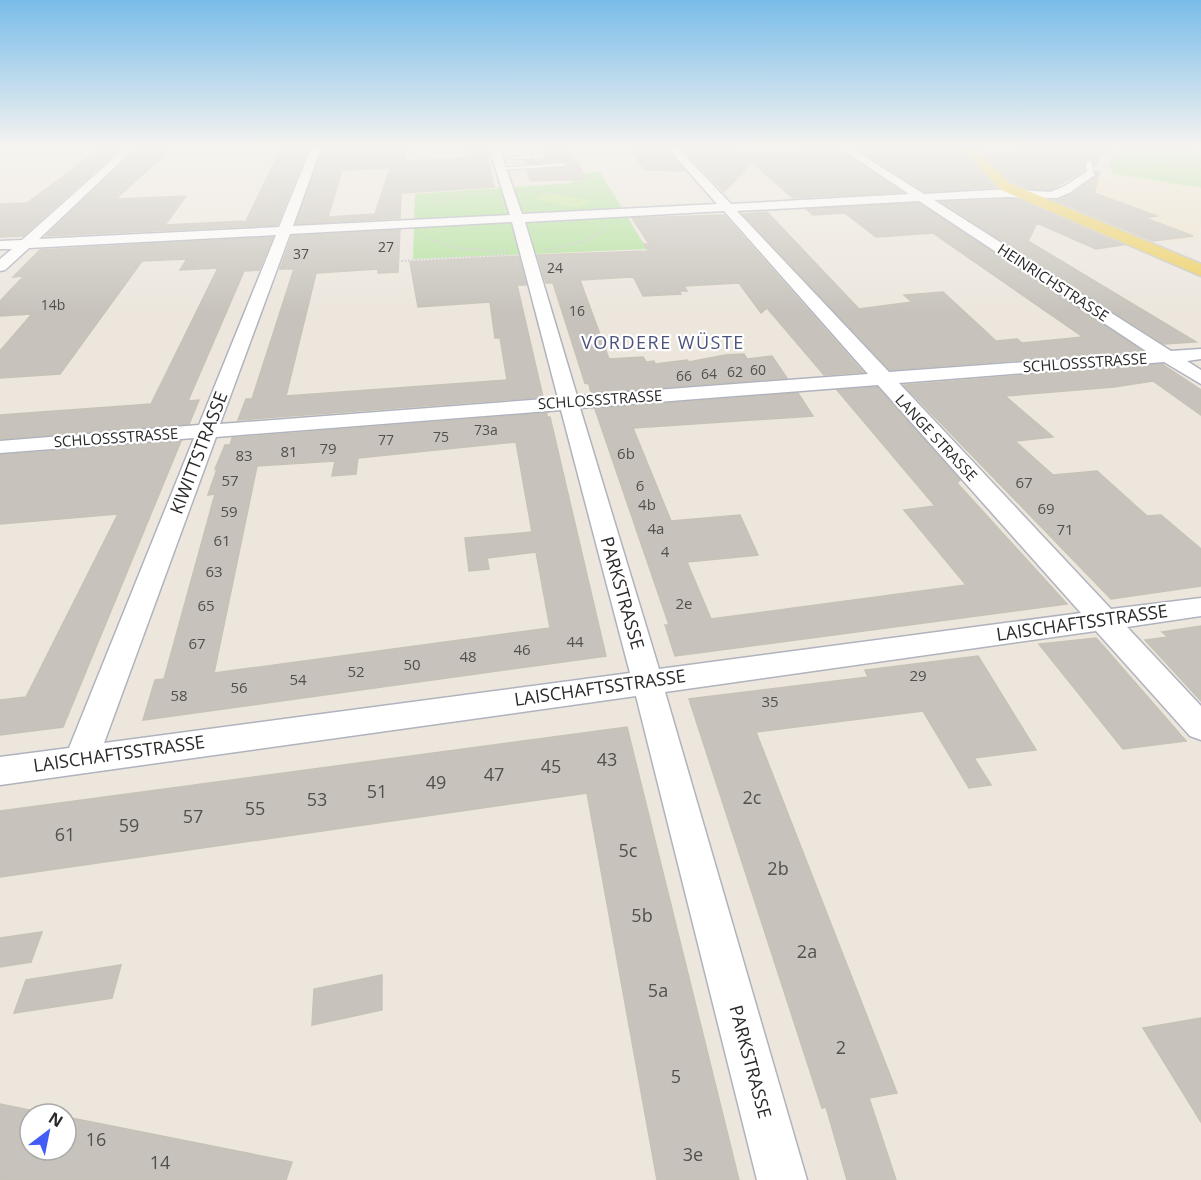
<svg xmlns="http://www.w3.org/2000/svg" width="1201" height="1180" viewBox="0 0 1201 1180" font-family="'Open Sans',sans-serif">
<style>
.education{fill:#ede3cc}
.green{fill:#b1e19b}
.pitch{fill:#c3e897}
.building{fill:#c7c3bc;stroke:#c7c2b6;stroke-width:1.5;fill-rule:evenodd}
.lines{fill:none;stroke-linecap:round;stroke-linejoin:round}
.service-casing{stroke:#b0b3be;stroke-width:2}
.minor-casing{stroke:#b0b3be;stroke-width:3}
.primary-casing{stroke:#c8c8c8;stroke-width:3}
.path-far1{stroke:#c8c8c8;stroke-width:1.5;stroke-dasharray:2 1.5;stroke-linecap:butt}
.path{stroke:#c8c8c8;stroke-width:2;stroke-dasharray:2 1.5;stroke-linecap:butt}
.service{fill:#fff;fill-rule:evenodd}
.minor{fill:#fff;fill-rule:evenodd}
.primary{fill:#edd061;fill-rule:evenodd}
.labels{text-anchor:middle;stroke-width:4.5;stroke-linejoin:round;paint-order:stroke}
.far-number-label{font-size:14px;fill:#51504e}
.far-street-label{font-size:15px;fill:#2a2a2a;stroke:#fff}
.number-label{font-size:15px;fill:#51504e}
.far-quarter-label{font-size:18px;letter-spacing:1.5px;fill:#4c537a;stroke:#fff}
.street-label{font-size:18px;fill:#2a2a2a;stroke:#fff}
.near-number-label{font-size:18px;fill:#51504e}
</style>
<rect width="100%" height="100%" fill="#ece6dd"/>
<path class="education" d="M1114,173L1201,188V225L1197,238L1169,242L1070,204L1090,179L1104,181Z"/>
<path class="green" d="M1121,148H1194L1192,152L1201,153V188L1110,173L1114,167L1107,166Z
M600,172L647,249L413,259L415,194L573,183L569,173Z"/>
<path class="pitch" d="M549,192L593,201L577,208L532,198Z"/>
<path class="building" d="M103,147H122L23,236L0,237V204L27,203Z
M137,147H165L160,152L168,151L116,199L186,196L165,225L246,221L282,147H309L277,225L46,236Z
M323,147H406V161L467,158L468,147H485L494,187L401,193L400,218L296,224ZM390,168L375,214L328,217L342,170Z
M542,147H568L587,179L530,181L527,171L568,166L564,161L525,164L524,161L547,159Z
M628,147H666L685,171L645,170Z
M681,147H731L738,154L809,151L804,147H838L902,192L793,198L752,162L724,192Z
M854,147H950L960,150L995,187L925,192Z
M1020,147H1110L1094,166L1093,161L1088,159L1084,163V170L1050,190L1027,188L1012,182L980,151L1025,152Z
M1095,171L1100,172L1094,193L1157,216L1145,218L1193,236L1153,241L1055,200L1072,194L1097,176Z
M1017,199L1123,245L1096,249L1037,223L1028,241L1196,342L1164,344L941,202Z
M918,203L1135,346L1142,351L890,370L743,214L767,212L859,309L912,302L904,295L943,292L996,341L1017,339L1022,343L1083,337L933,233L876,237L845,213L813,215L806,209Z
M724,215L863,372L824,375L767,308L761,313L739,283L684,286L687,291H679L681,294L643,296L634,278L631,277L580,280L609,359L643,357L646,362L654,361L655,364L687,360L689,362L725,355L744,354L747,359L772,356L787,378L591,393L589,384L585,383L553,283H546L537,255L648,251L644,244H649L632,218Z
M400,230L398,272L378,273V269L316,273L286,396L507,380L500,338H495L490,302L418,307L410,262L519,256L526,285H517L543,397L238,420L246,399H252L294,269H280L292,236Z
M273,237L259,270L244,271L188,401L199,400L189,424L0,439V415L151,404L218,268L180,270L187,259L142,261L60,374L0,378V351L32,314L0,316V301L24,276L13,277L40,250Z
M1162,364L1201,390V415L1153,381L1114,387L1005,396L1053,437L1015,441L1053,475L1097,471L1147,516L1161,515L1201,549V586L1111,599L904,385Z
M877,387L960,480L957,483L1067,604L675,656L665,625H669L595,409L798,393L813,416L633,428L671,521L740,515L758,555L687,562L711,619L966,585L904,510L935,506L837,390Z
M547,413V417H550L606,656L143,720L155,680L164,679L215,494L208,495L217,469H215L225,445H230L232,438ZM516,442L532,532L465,538L469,571L489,569L487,558L536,552L550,628L214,673L257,466L335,461L332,476L356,474L358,458Z
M181,441L63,727L0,735V700L26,697L118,514L0,524V455Z
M1201,626V701L1145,640L1168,637L1162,632Z
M1096,638L1105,648L1186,741L1123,749L1039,644Z
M978,656L1036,750L974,758L991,785L969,788L923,711L756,732L897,1093L869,1098L896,1180H847L826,1107L822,1108L689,699L868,677L865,670Z
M627,727L739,1180H657L587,793L0,877V811Z
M42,932L31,962L0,967V938Z
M121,965L112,998L14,1013L26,980Z
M382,975V1010L312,1025L314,989Z
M1201,1018V1122L1143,1028Z
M0,1104L30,1110V1150H66V1117L292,1162L286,1180H0Z"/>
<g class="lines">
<defs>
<path id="service" d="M523,148H527L532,159H512L514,156H527Z
M1089,161L1092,163L1093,174L1090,176L1087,174L1086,163Z
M564,163L566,166L501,170L498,168Z"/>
<path id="minor" d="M125,148H135L39,239L279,227L311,148H321L293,226L510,215L489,148H499L522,214L717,204L668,148H678L731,204L909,194L840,148H851L924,194L1007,189L1050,192L1063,187L1086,172L1096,174L1071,192L1057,198L1007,197L934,200L1171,351L1201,349V359L1187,361L1201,370V384L1164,362L899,383L1111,609L1201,598V616L1127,627L1201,706V740L1190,736L1096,631L665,692L807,1180H757L636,696L0,785V757L69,748L194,438L0,453V441L199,425L276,235L29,248L5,270L0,271V259L12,249H0V241L22,240ZM919,201L1149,353L889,372L737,211ZM724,211L868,374L577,396L525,222ZM512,222L558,398L220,424L290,234ZM878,385L1081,613L659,669L580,408ZM561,410L630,673L104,743L216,437Z"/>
<path id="primary" d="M961,148H974L1011,184L1201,264V276L1001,190Z"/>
</defs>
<use href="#service" class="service-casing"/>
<use href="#minor" class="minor-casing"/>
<use href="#primary" class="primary-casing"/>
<path class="path-far1" d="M1154,148L1201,154
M1112,155L1201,167
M1103,165L1118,148
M1104,166L1201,182
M1165,176L1185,148
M525,190L585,197
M431,206L444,200L490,191"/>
<path class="path" d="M430,239L456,248L508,252
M546,250L585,241L606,229
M401,261L508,255"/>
<use href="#service" class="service"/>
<use href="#minor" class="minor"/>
<use href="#primary" class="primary"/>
</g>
<linearGradient id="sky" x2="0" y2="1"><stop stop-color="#79bce9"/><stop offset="0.47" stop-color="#f6f4f0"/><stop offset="1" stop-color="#f6f4f0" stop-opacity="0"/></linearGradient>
<rect width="1201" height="313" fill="url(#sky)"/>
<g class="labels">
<g class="far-number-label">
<text x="386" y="252">27</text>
<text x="301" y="259">37</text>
<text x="555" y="273">24</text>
<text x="53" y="310">14b</text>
<text x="577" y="316">16</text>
<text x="758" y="375">60</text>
<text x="735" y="377">62</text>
<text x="709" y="379">64</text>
<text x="684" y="381">66</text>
<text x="486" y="435">73a</text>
<text x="441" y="442">75</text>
<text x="386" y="445">77</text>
</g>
<g class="far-street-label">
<text transform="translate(1053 283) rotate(33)" y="5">HEINRICHSTRASSE</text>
<text transform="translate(1085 363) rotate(-4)" y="5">SCHLOSSSTRASSE</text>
<text transform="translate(600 400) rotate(-4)" y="5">SCHLOSSSTRASSE</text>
<text transform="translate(116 438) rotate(-4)" y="5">SCHLOSSSTRASSE</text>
<text transform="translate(936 438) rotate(47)" y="5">LANGE STRASSE</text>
</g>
<g class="number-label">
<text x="328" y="454">79</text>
<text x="289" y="457">81</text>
<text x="626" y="459">6b</text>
<text x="244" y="461">83</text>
<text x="230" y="486">57</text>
<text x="1024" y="488">67</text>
<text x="640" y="491">6</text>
<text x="647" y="510">4b</text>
<text x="1046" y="514">69</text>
<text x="229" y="517">59</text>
<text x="656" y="534">4a</text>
<text x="1065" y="535">71</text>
<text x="222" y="546">61</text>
<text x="665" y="557">4</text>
<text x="214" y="577">63</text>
<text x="684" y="609">2e</text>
<text x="206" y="611">65</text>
<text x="575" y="647">44</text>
<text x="197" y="649">67</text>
<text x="522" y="655">46</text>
<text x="468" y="662">48</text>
<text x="412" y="670">50</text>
<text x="356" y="677">52</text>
<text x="918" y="681">29</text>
<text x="298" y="685">54</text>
<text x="239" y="693">56</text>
<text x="179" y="701">58</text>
<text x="770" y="707">35</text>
</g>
<g class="far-quarter-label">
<text x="663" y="349">VORDERE WÜSTE</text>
</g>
<g class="street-label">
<text transform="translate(199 453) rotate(-69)" y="6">KIWITTSTRASSE</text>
<text transform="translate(622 593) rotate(74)" y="6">PARKSTRASSE</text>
<text transform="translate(1082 623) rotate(-8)" y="6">LAISCHAFTSSTRASSE</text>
<text transform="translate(600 688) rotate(-8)" y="6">LAISCHAFTSSTRASSE</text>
<text transform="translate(119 754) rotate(-8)" y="6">LAISCHAFTSSTRASSE</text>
<text transform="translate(750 1062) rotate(75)" y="6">PARKSTRASSE</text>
</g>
<g class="near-number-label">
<text x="607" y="766">43</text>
<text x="551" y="773">45</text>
<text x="494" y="781">47</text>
<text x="436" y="789">49</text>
<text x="377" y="798">51</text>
<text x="752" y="804">2c</text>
<text x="317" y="806">53</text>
<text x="255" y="815">55</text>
<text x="193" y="823">57</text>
<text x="129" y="832">59</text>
<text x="65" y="841">61</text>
<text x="628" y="857">5c</text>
<text x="778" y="875">2b</text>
<text x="642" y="922">5b</text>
<text x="807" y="958">2a</text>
<text x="658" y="997">5a</text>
<text x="841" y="1054">2</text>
<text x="676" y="1083">5</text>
<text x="96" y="1146">16</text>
<text x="693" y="1161">3e</text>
<text x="160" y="1169">14</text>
</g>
</g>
<g transform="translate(48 1132) rotate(32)"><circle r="28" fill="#ffffff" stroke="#aaaaaa" stroke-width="1.5"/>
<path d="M0-4.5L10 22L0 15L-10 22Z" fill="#415df5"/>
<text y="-9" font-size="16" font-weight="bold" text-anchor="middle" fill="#2a2a2a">N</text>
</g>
</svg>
